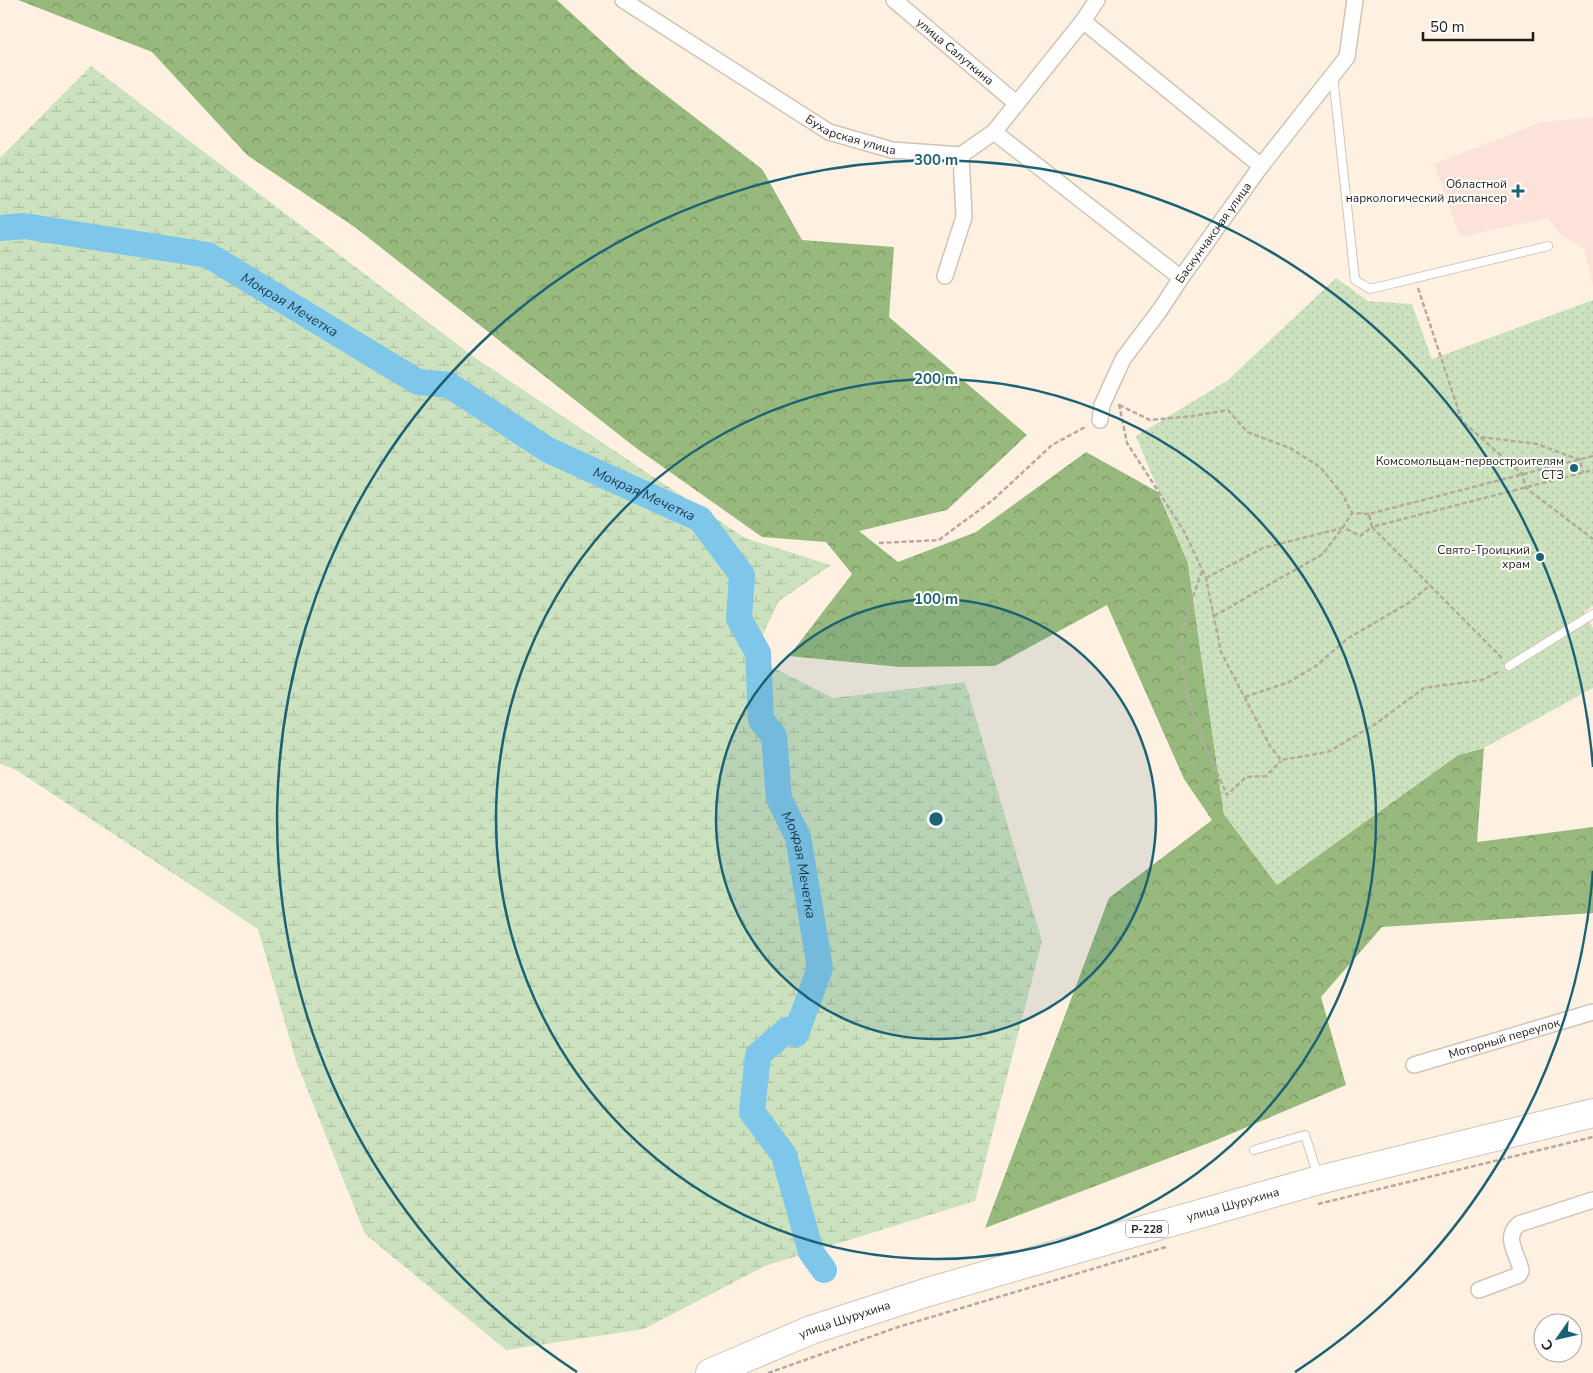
<svg xmlns="http://www.w3.org/2000/svg" width="1593" height="1373" viewBox="0 0 1593 1373" font-family="'Nunito Sans',sans-serif">
<style>
.medical{fill:#fce3d9}
.forest{fill:url(#forest-crowns)}
.wetland{fill:url(#wetland-marsh)}
.park{fill:url(#park-dots)}
.lines{fill:none;stroke-linecap:round;stroke-linejoin:round}
.river{stroke:#7fc6eb;stroke-width:26}
.lane-casing{stroke:#d0c4b6;stroke-width:10}
.street-casing{stroke:#d0c4b6;stroke-width:18}
.highway-casing{stroke:#d0c4b6;stroke-width:30}
.path{stroke:#b4aa9e;stroke-width:2.5;stroke-dasharray:5 2.5;stroke-linecap:butt}
.lane{stroke:#fff;stroke-width:8}
.street{stroke:#fff;stroke-width:15}
.highway{stroke:#fff;stroke-width:28}
.ring{fill:none;stroke:#1d6274;stroke-width:2.5}
.poi-dot{fill:#1d6274;stroke:#fff;stroke-width:2}
.labels{text-anchor:middle;stroke-width:4;stroke-linejoin:round;paint-order:stroke}
.shield{fill:#fff;stroke:#64615d;stroke-width:1}
.shield-label{font-size:11px;font-weight:bold;fill:#211d18}
.street-label{font-size:12px;fill:#211d18;stroke:#fff}
.poi-label{font-size:12px;fill:#211d18;stroke:#fff;text-anchor:end}
.water-label{font-size:14px;font-style:italic;fill:#1a3a4b;stroke:#fff}
.centre{fill:#1d6274;stroke:#fff;stroke-width:2.5}
.ring-label{font-size:15px;text-anchor:middle;font-weight:bold;fill:#1d6274;stroke:#fff;stroke-width:4;stroke-linejoin:round;paint-order:stroke}
</style>
<defs>
<pattern id="forest-crowns" width="20" height="18" patternUnits="userSpaceOnUse" patternTransform="scale(1.25)"><rect width="20" height="18" fill="#97b97e"/><path d="M2 6a3 3 0 1 1 6 0M12 15a3 3 0 1 1 6 0" fill="none" stroke="#7b9666"/></pattern>
<pattern id="wetland-marsh" width="20" height="14" patternUnits="userSpaceOnUse" patternTransform="scale(1.25)"><rect width="20" height="14" fill="#cce2be"/><path d="M1 5h8M5 5V1M11 12h8M15 12V8" fill="none" stroke="#afc1a3"/></pattern>
<pattern id="park-dots" width="8" height="8" patternUnits="userSpaceOnUse" patternTransform="scale(1.25)"><rect width="8" height="8" fill="#cce2be"/><path d="M2 2h.1M6 6h.1" fill="none" stroke="#afc1a3" stroke-width="1.8" stroke-linecap="round"/></pattern>
</defs>
<rect width="100%" height="100%" fill="#fef1e2"/>
<path class="medical" d="M1593,117V285L1584,249L1560,234L1548,218L1460,237L1434,164L1542,122Z"/>
<path class="forest" d="M18,0H557L632,69L762,169L802,240L894,247L889,317L1027,435L947,510L859,531L898,562L976,532L1086,452L1158,492L1188,563L1224,814L1277,885L1458,755L1484,748L1477,842L1593,827V913L1382,927L1321,997L1346,1085L1214,1141L985,1228L1109,898L1212,820L1184,779L1107,605L995,666L900,667L789,656L852,574L826,542L762,537L636,448L356,228L247,155L152,52Z"/>
<path class="wetland" d="M91,66L474,357L745,538L831,565L779,601L752,657L833,698L965,682L1042,941L975,1201L765,1266L644,1329L506,1350L365,1234L296,1061L258,929L16,770L0,764V158Z"/>
<path class="park" d="M1336,278L1368,301L1412,304L1432,359L1593,300V606L1584,612L1593,628V688L1484,748L1458,755L1277,885L1224,814L1188,563L1136,436L1228,380Z"/>
<g class="lines">
<path class="river" id="s1" d="M0,228L24,226L208,255L418,382L449,385L548,450L700,519L742,575L739,619L758,653L761,720L774,736L779,799L798,837L820,968L796,1034L787,1030L758,1055L752,1112L784,1155L811,1252L824,1270"/>
<defs>
<path id="lane" d="M1333,76L1355,280L1370,289L1548,246
M1509,666L1593,614
M1254,1150L1305,1135L1318,1176"/>
<g id="street">
<path id="s2" d="M623,0L829,132L892,150L961,155L994,132L1083,21L1097,0"/>
<path id="s3" d="M894,0L1016,103"/>
<path d="M1083,21L1261,166"/>
<path d="M994,132L1181,278"/>
<path d="M945,276L964,217L961,155"/>
<path id="s4" d="M1100,420L1102,405L1123,359L1160,310L1181,278L1261,166L1347,57L1355,0"/>
<path id="s5" d="M1414,1065L1593,1012"/>
<path d="M1479,1290L1519,1275L1521,1271C1519,1255 1502,1238 1519,1224L1593,1200"/>
</g>
<g id="highway">
<path id="s6" d="M710,1373L811,1330L928,1292L1045,1258L1319,1180L1593,1113"/>
</g>
</defs>
<use href="#lane" class="lane-casing"/>
<use href="#street" class="street-casing"/>
<use href="#highway" class="highway-casing"/>
<path class="path" d="M1418,288L1462,421L1522,474L1526,488L1593,539
M1119,404L1127,443L1184,531L1206,578L1221,652L1270,746L1281,760L1328,752L1374,725L1424,688L1482,680L1500,671
M1119,405L1150,420L1193,416L1228,410L1247,432L1290,448L1320,467L1343,495L1352,513
M1481,437L1537,444L1580,460L1583,473
M1593,456L1369,514L1372,527L1593,470
M1369,514L1352,513L1343,527L1360,536L1372,527L1503,659
M879,543L939,540L994,499L1052,445L1087,426
M1202,571C1196,589 1188,608 1184,626C1173,685 1204,743 1227,795L1246,777L1266,776L1281,761
M1206,578L1263,548L1342,528
M1214,616L1323,554L1343,527
M1245,697L1289,682L1316,666L1347,639L1410,602L1430,585
M1318,1204L1593,1137
M768,1373L898,1327L1166,1247"/>
<use href="#lane" class="lane"/>
<use href="#street" class="street"/>
<use href="#highway" class="highway"/>
</g>
<circle cx="936" cy="819" r="220" fill="#1d6274" fill-opacity=".12"/>
<g class="ring">
<circle cx="936" cy="819" r="220"/>
<circle cx="936" cy="819" r="440"/>
<path d="M1593 871A659 659 0 0 1 1295 1372M577 1372A659 659 0 1 1 1593 767"/>
</g>
<g class="poi-dot">
<path d="M1515.5 183.5h5v5h5v5h-5v5h-5v-5h-5v-5h5z"/>
<circle cx="1574" cy="468" r="5"/>
<circle cx="1540" cy="557" r="5"/>
</g>
<g class="labels">
<rect class="shield" x="1126" y="1220.5" width="42" height="17" rx="4"/>
<g class="shield-label">
<text x="1147" y="1233">Р-228</text>
</g>
<g class="street-label">
<text dy="4" stroke="none"><textPath href="#s3" startOffset="80">улица Салуткина</textPath></text>
<text dy="4" stroke="none"><textPath href="#s2" startOffset="266">Бухарская улица</textPath></text>
<text dy="4" stroke="none"><textPath href="#s4" startOffset="221">Баскунчакская улица</textPath></text>
<text dy="4" stroke="none"><textPath href="#s5" startOffset="94">Моторный переулок</textPath></text>
<text dy="4" stroke="none"><textPath href="#s6" startOffset="550">улица Шурухина</textPath></text>
<text dy="4" stroke="none"><textPath href="#s6" startOffset="145">улица Шурухина</textPath></text>
</g>
<g class="poi-label">
<text x="1507" y="188">Областной<tspan x="1507" dy="14">наркологический диспансер</tspan></text>
<text x="1564" y="465">Комсомольцам-первостроителям<tspan x="1564" dy="14">СТЗ</tspan></text>
<text x="1530" y="554">Свято-Троицкий<tspan x="1530" dy="14">храм</tspan></text>
</g>
<g class="water-label">
<text dy="5" stroke="none"><textPath href="#s1" startOffset="306">Мокрая Мечетка</textPath></text>
<text dy="5" stroke="none"><textPath href="#s1" startOffset="711">Мокрая Мечетка</textPath></text>
<text dy="5" stroke="none"><textPath href="#s1" startOffset="1146">Мокрая Мечетка</textPath></text>
</g>
</g>
<circle cx="936" cy="819" r="8" class="centre"/>
<g class="ring-label">
<text x="936" y="165">300 m</text>
<text x="936" y="384">200 m</text>
<text x="936" y="604">100 m</text>
</g>
<g transform="translate(1558 1338) rotate(236)"><circle r="24" fill="#ffffff" stroke="#a6a5a3"/>
<path d="M0-4L9 19L0 12L-9 19Z" fill="#1d6274"/>
<text y="-8" font-size="14" font-weight="bold" text-anchor="middle" fill="#211d18">С</text>
</g>
<path d="M1423 32v8h110v-8" fill="none" stroke="#211d18" stroke-width="2.5"/>
<text x="1430" y="32" font-size="15" fill="#211d18" stroke="#ffffff" stroke-width="4" paint-order="stroke">50 m</text>
</svg>
